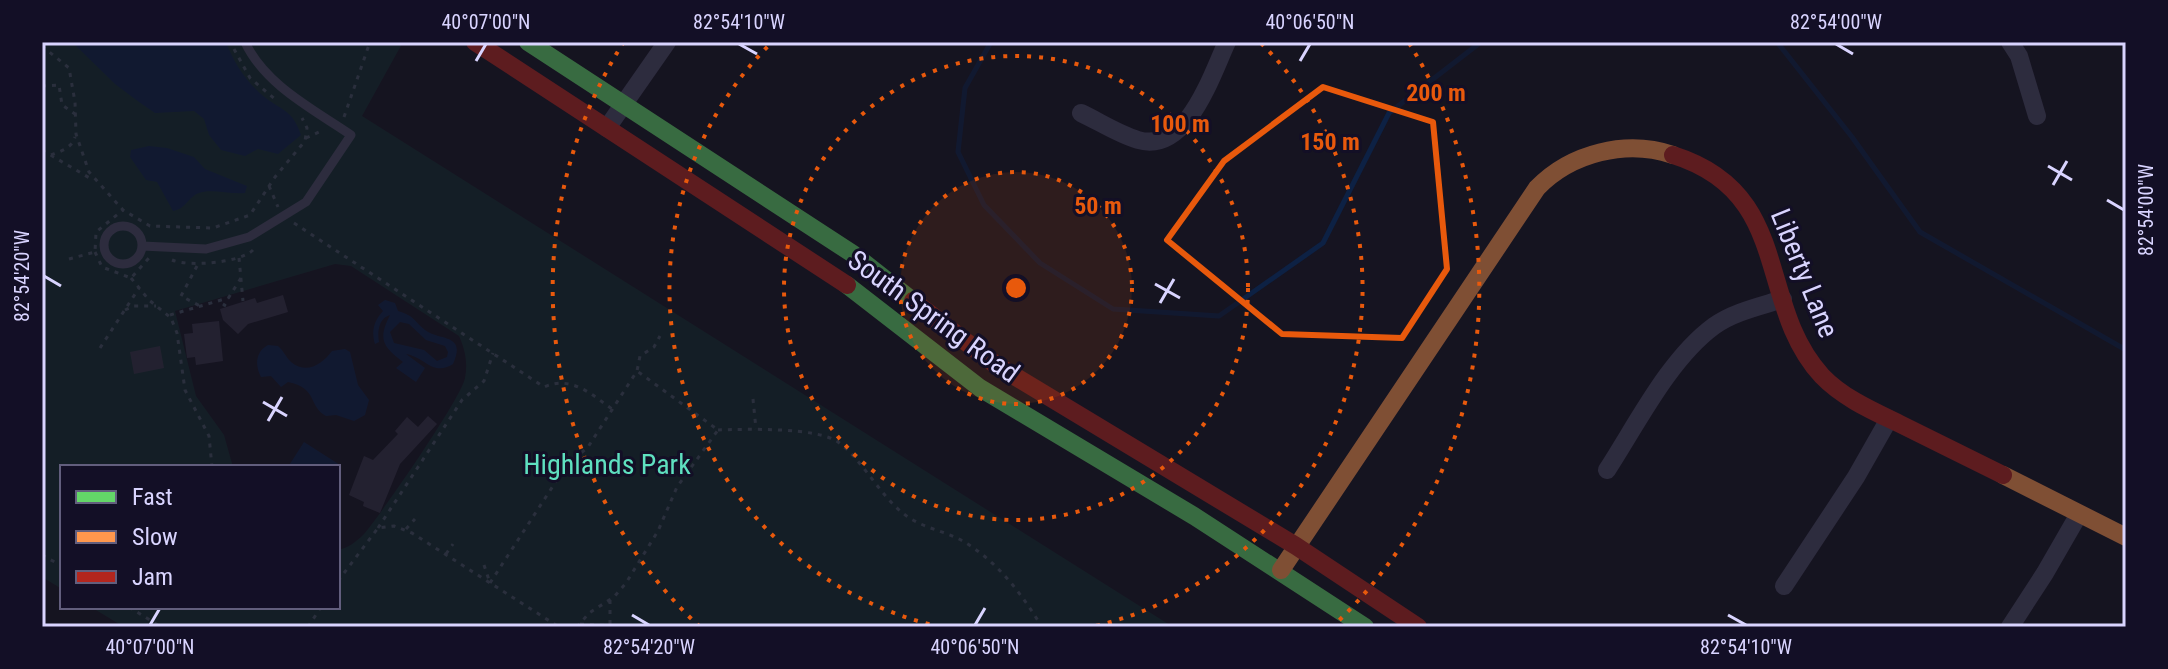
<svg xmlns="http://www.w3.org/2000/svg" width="2168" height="669" viewBox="0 0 2168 669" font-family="'Roboto Condensed',sans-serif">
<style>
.green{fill:#132c2d}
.water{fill:#0d2144;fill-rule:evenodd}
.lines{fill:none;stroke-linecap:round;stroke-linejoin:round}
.stream{stroke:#0d2144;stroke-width:5}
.building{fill:#343243}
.path{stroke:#44505f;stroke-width:3;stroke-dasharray:4 6;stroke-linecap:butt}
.lane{stroke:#4a4962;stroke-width:9}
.street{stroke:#4a4962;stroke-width:18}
.fast{stroke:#63d668;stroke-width:18}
.slow{stroke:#ff974d;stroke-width:18}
.jam{stroke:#b3261e;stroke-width:18}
.marked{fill:none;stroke:#e8590c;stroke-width:6;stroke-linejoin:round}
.ticks{fill:none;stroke:#d9d4ff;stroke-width:3}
.ring{fill:none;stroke:#e8590c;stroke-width:4;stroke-dasharray:4 8}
.labels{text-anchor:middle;stroke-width:6;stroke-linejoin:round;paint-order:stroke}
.street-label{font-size:28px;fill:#d9d4ff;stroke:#130f26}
.park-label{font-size:28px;fill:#5fe0c0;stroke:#130f26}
.centre{fill:#e8590c;stroke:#130f26;stroke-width:4}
.ring-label{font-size:24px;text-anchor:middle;font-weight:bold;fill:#e8590c;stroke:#130f26;stroke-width:6;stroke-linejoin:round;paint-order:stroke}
.neatline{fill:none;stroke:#d9d4ff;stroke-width:3}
.ticks-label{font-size:20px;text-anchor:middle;fill:#d9d4ff}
</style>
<rect width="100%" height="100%" fill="#161421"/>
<path class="green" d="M42,42H403L362,116L1173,627H124L91,607H338V550C348,548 356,542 364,534C380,516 462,397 465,378C468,363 465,349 459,336L351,266L335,264L175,311L196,396L224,435L233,467H62V589L42,577Z"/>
<path class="water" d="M72,42H226C234,63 245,80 262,95C281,111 292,108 301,135L278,154L258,149L245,156L221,150L209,135L204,119L194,111L155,113L139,102L115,84Z
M149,146L167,148L194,157L205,169L247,186L245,193C231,195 211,188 199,193C188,197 186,209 173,211L157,182L146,180L130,157L131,150Z
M385,300L395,303L398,311C416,317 412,319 425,330C439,341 467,333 453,364C433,377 425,357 406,354L425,368L416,382L396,368L403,362C382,346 378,339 390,315C379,318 377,331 379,342L375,344C371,331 374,321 383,311L378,305ZM400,322L409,324L426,340L445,346L448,352L447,357L437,361L424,350L394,343L390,332Z
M268,345L278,346C284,351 285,356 291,362C307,375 322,364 332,351L345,349L350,352L358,385L369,400L365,415L354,421L336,415L326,416C308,406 318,388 288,382L281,387L271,376L261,377C255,366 255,352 268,345Z
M304,442L340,465L338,467H288Z"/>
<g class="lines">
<path class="stream" d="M991,42L965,88L958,152L984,205L1040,263L1113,309L1219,316L1323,243L1389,113L1481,42
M1777,42L1852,137L1920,232L2126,350"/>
</g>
<path class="building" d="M283,295L288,312L248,324L238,334L223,320L220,309L255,298L257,303Z
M219,321L223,361L196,365L195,357L187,358L184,334L193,333L192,324Z
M160,346L164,368L134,374L130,352Z
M428,416L437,424L400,464L380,513L363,506L364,502L349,495L364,456L373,460L398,434L395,431L407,417L418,427Z"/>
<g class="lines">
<path class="path" d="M42,46L69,68L75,102L76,134L89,172L123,210L150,226L213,228L250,215L275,177L305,141L307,128L302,118
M234,49L250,78L276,100
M42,86L59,85L62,105L75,114
M344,117L370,42
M306,138L321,131
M42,150L93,180
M51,155C61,151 72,148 75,137
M269,186L278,207
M294,223L544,387C571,375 591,394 612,409
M95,252L102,267L131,278L149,258
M239,258L243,301
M69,259L95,252L96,232L123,210
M172,260C189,267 240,263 253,250
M197,266L181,296L200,306
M131,278L149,300L171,318L177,333L185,390L209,436L212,467
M226,306L224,305L241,278
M125,310L134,306H156
M170,315L228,298
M100,348L139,288
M753,399L756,429
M718,430C745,429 817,427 838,442C861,458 881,497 904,514C920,527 941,530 959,539C996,559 1021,593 1042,627
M378,528L462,400L484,381L493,353
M406,529L415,519
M446,554L453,544
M42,555L62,566
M484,565L490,583
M338,581L378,528L394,526L412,533L559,627
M490,583L566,466L588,447L637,371L640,356L654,347L660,336
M610,600V624
M129,607L161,627
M580,624L641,627
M308,627L321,607
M577,627L589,613L614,597L626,583L658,531L677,487L718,430L637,371"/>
<path class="lane" d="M104 245a19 19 0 1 1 38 0a19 19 0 1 1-38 0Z
M142,246L206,249L249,237L306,202L351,135C313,109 265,85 245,42"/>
<path class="street" d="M2010,42L2019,56L2037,116
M1081,113C1100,122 1118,134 1138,140C1187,154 1211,76 1227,42
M607,128L667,42
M1607,470C1637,424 1669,359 1714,326C1733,312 1761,306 1783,299
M1784,586L1856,477L1889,419
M2010,627L2045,573L2079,514"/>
<path class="fast" d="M528,42L853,254L913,301
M847,285L980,388L1194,516L1365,627"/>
<path class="slow" d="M2003,475L2126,537
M1281,570L1537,188C1571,153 1626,139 1673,155"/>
<path class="jam" d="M475,42L847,285
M1673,155C1794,193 1755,303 1822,376C1843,398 1873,411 1900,424C1934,441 1969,458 2003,475
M913,301L996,365L1296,546L1418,627"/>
</g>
<path d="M0 0H2168V669H0ZM1323,87L1433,122L1447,269L1402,338L1282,334L1167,240L1224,161Z" fill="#161421" fill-opacity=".55" fill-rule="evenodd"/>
<path class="marked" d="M1323,87L1433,122L1447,269L1402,338L1282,334L1167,240L1224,161Z"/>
<path class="ticks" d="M739,44L757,54M1836,44L1853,54M476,61L486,44M1300,61L1310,44M2048,166L2072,180M2053,185L2067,161M2107,200L2124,210M44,276L61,286M1155,284L1180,298M1160,303L1174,279M263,402L287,416M268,421L282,397M632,615L649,625M1728,615L1746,625M150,625L160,608M975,625L985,608"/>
<circle cx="1016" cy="288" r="116" fill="#e8590c" fill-opacity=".12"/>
<g class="ring">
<circle cx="1016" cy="288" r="116"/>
<circle cx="1016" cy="288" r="232"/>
<path d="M941 627A347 347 0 0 1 771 43M1261 43A347 347 0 0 1 1091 627"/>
<path d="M700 627A463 463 0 0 1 623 43M1409 43A463 463 0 0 1 1332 627"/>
</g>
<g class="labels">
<g class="street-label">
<text transform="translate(1805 273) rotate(68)" y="10">Liberty Lane</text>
<text transform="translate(934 316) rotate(36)" y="10">South Spring Road</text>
</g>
<g class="park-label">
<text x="607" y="474">Highlands Park</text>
</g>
</g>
<circle cx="1016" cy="288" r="12" class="centre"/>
<g class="ring-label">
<text x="1436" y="101">200 m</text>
<text x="1180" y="132">100 m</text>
<text x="1330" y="150">150 m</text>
<text x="1098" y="214">50 m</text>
</g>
<rect width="2168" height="669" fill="none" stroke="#130f26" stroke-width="88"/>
<rect x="60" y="465" width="280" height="144" fill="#130f26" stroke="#625e7d" stroke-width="2"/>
<rect x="76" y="491" width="40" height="12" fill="#63d668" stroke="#625e7d" stroke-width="2"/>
<text x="132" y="505" font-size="24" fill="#d9d4ff">Fast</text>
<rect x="76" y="531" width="40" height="12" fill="#ff974d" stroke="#625e7d" stroke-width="2"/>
<text x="132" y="545" font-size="24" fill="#d9d4ff">Slow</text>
<rect x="76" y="571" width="40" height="12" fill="#b3261e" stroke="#625e7d" stroke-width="2"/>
<text x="132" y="585" font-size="24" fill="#d9d4ff">Jam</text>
<rect x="44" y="44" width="2080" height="581" class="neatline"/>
<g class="ticks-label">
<text x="486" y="29">40°07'00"N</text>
<text x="739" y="29">82°54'10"W</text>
<text x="1310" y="29">40°06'50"N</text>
<text x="1836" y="29">82°54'00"W</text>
<text transform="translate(2146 210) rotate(-90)" y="7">82°54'00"W</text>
<text transform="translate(22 276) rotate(-90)" y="7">82°54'20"W</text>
<text x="150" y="654">40°07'00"N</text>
<text x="649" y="654">82°54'20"W</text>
<text x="975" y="654">40°06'50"N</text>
<text x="1746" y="654">82°54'10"W</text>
</g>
</svg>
